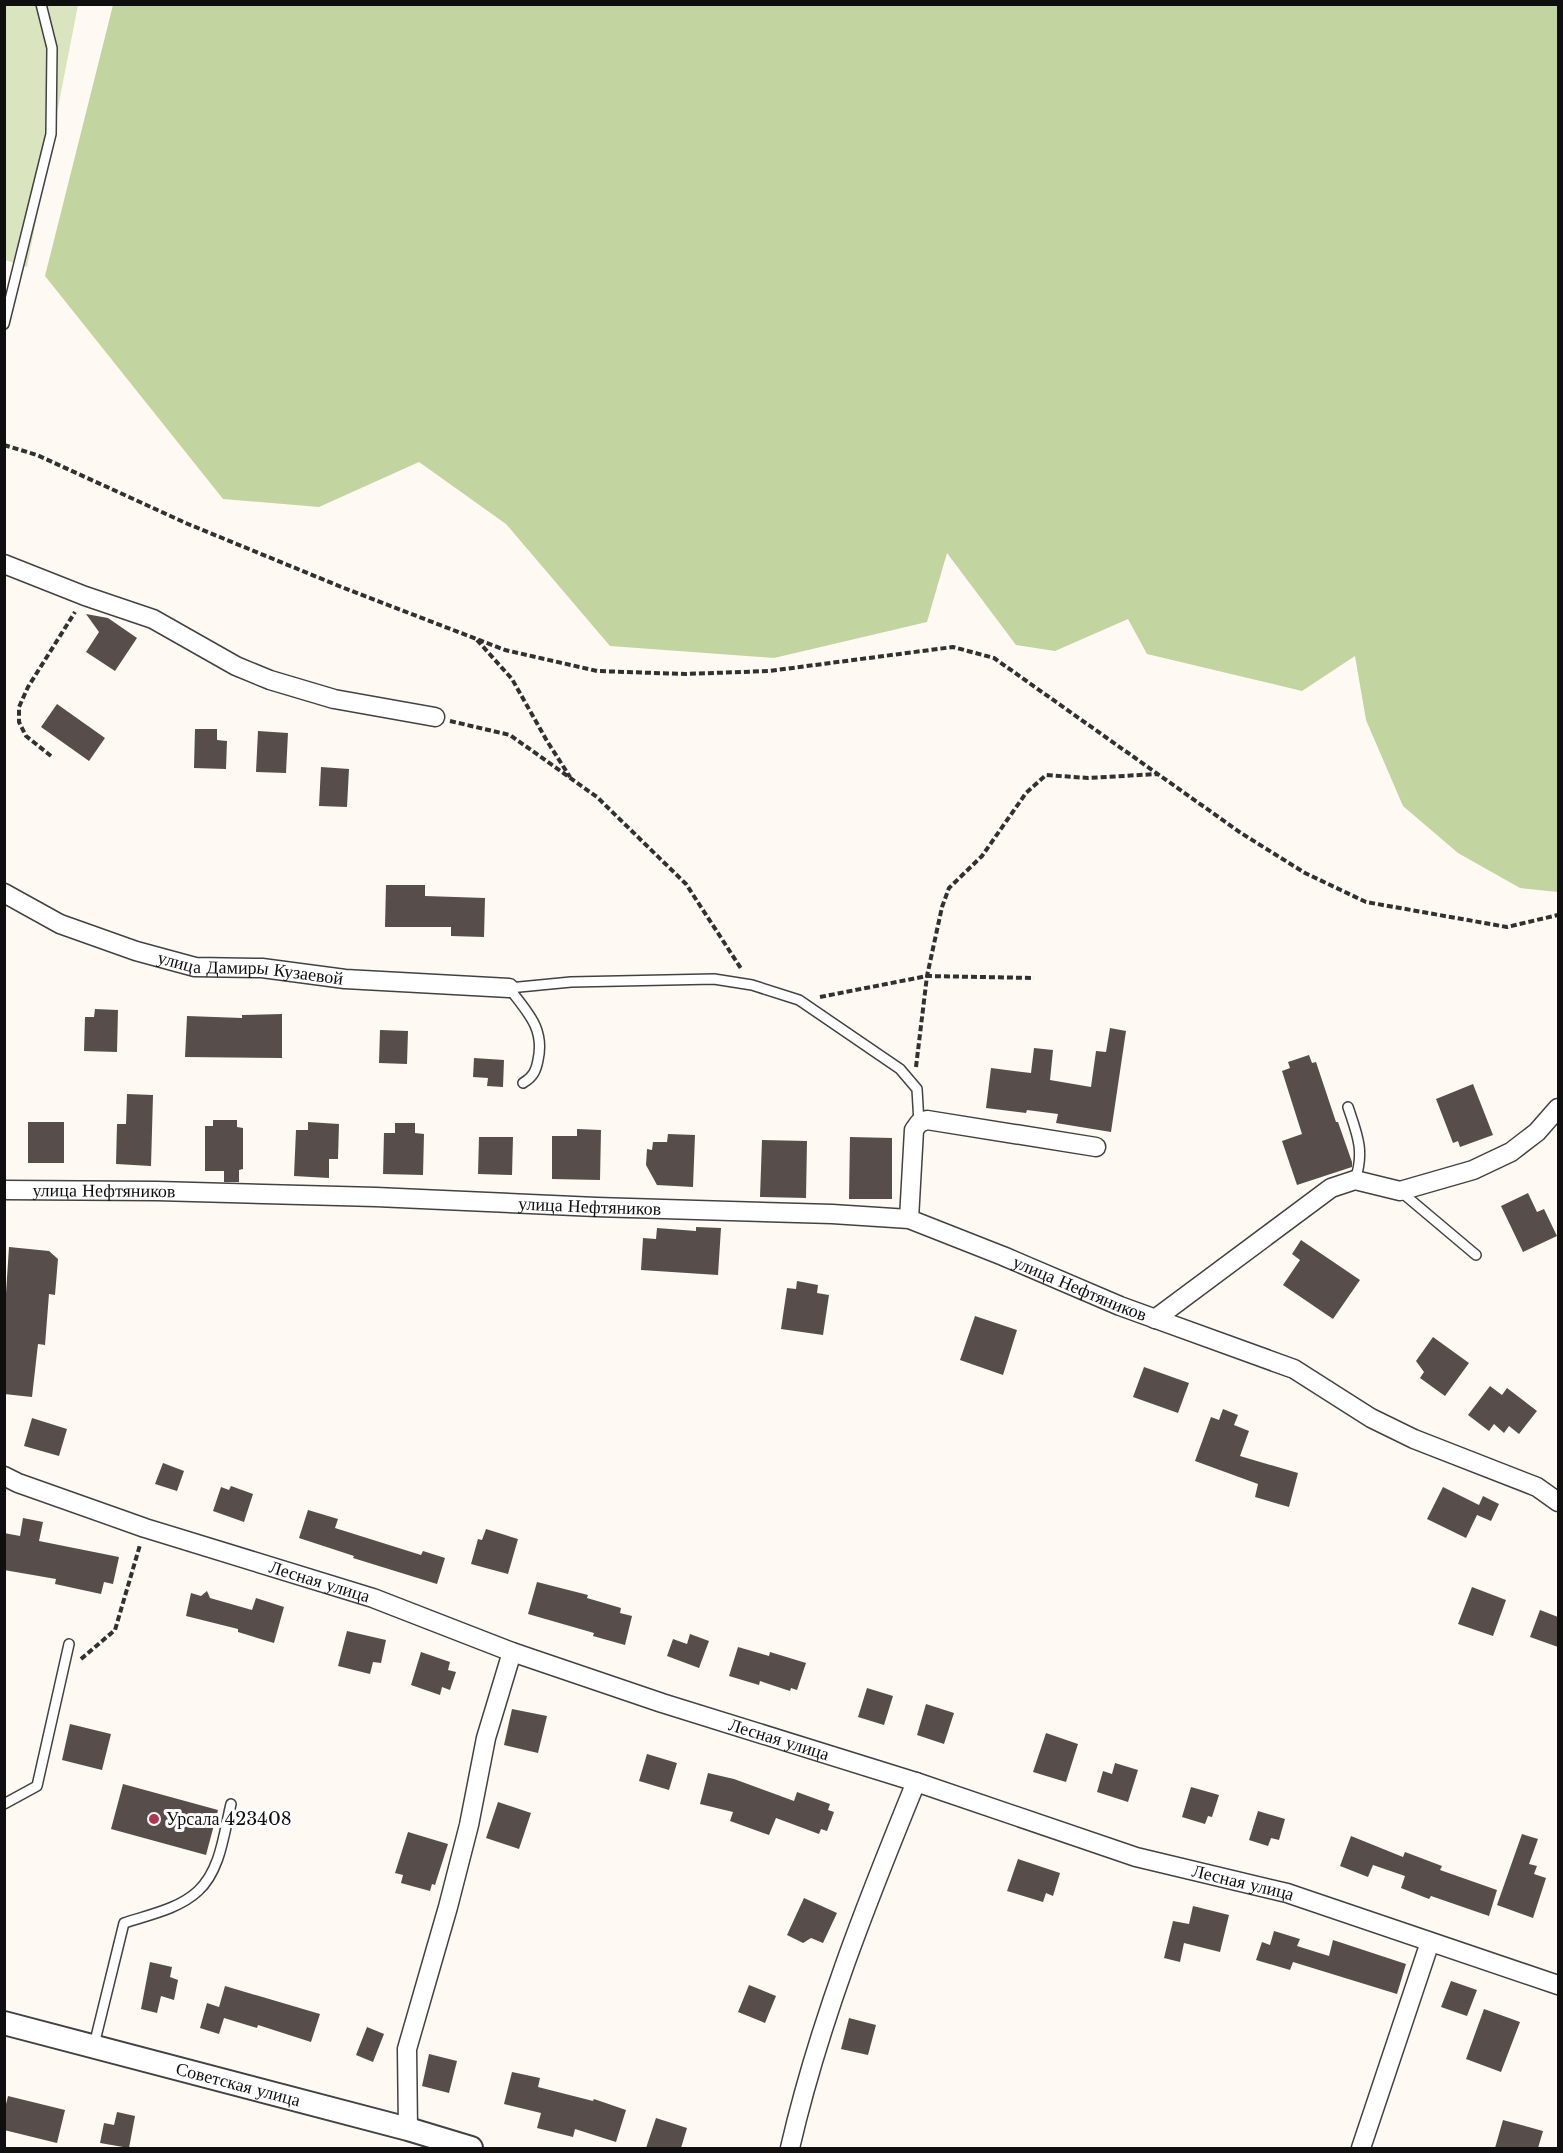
<svg xmlns="http://www.w3.org/2000/svg" width="1563" height="2153" viewBox="0 0 1563 2153" font-family="'Libre Baskerville',serif">
<style>
.green{fill:#dae5bf}
.forest{fill:#c2d4a0}
.building{fill:#574e4c}
.lines{fill:none;stroke-linecap:round;stroke-linejoin:round}
.service-casing{stroke:#424242;stroke-width:12}
.minor-casing{stroke:#424242;stroke-width:21}
.tertiary-casing{stroke:#424242;stroke-width:26}
.path{stroke:#313131;stroke-width:4;stroke-dasharray:6 3;stroke-linecap:butt}
.service{stroke:#fff;stroke-width:9}
.minor{stroke:#fff;stroke-width:18}
.tertiary{stroke:#fff;stroke-width:22}
.poi-dot{fill:#b13553;stroke:#fff;stroke-width:2}
.labels{text-anchor:middle;stroke-width:6;stroke-linejoin:round;paint-order:stroke}
.street-label{font-size:18px;fill:#0f0f0f;stroke:#fff}
.poi-label{font-size:18px;fill:#0f0f0f;stroke:#fff;text-anchor:start}
</style>
<rect width="100%" height="100%" fill="#fef9f2"/>
<path class="green" d="M5,5H78L27,267L5,260Z"/>
<path class="forest" d="M113,5H1558V892L1520,888L1458,853L1403,806L1366,720L1355,656L1302,691L1147,654L1128,619L1055,651L1016,645L947,553L927,622L774,658L610,646L506,524L419,462L319,507L223,499L45,276Z"/>
<path class="building" d="M86,614L108,618L137,638L115,671L86,652L99,632Z
M57,704L105,738L89,761L41,727Z
M195,729H217V740L227,741L226,769L194,768Z
M258,731L288,733L286,773L256,772Z
M321,767L349,769L347,807L319,806Z
M386,885H425V896L485,898L484,937L451,936V927H385Z
M95,1009L118,1010L117,1052L84,1051L85,1017H94Z
M282,1014V1058L185,1057L187,1016L242,1018V1015Z
M1110,1028L1126,1031L1111,1132L1056,1123L1058,1114L1027,1110L1026,1113L986,1108L991,1068L1031,1073L1034,1048L1053,1050L1050,1080L1091,1087L1096,1051L1106,1052Z
M380,1030L408,1031L407,1064L379,1063Z
M1309,1055L1312,1063L1316,1062L1336,1122H1338L1352,1162V1167L1297,1185L1282,1141L1302,1134L1282,1071L1290,1068L1288,1062Z
M474,1058L504,1060L503,1087L487,1086L488,1078L473,1077Z
M1473,1084L1493,1135L1460,1147L1458,1141L1453,1143L1436,1099Z
M127,1094L153,1095L151,1166L116,1164L117,1124H126Z
M213,1120H237V1127L243,1128V1169L239,1170V1182H224V1171H205V1126H213Z
M28,1122H64V1163H28Z
M308,1122L339,1124L338,1159H329V1178L294,1176L296,1130H308Z
M395,1123H415V1133L424,1134L423,1175L383,1174L384,1133H395Z
M577,1129L601,1130L600,1180L552,1179V1136H577Z
M668,1134L695,1135L693,1187L657,1185L646,1165L647,1149L652,1150L653,1142H667Z
M479,1137H513L512,1175L478,1174Z
M850,1137L892,1138V1199H849Z
M762,1140L807,1141L806,1198L760,1197Z
M1528,1193L1537,1212L1544,1209L1557,1236L1523,1252L1501,1206Z
M696,1227L721,1228L718,1275L641,1270L643,1238L656,1239L657,1228L696,1231Z
M1301,1240L1360,1280L1333,1319L1283,1285L1300,1260L1292,1254Z
M9,1247L49,1251L58,1259L55,1295L49,1294L45,1345L38,1344L32,1397L4,1394V1324Z
M797,1281L818,1285L817,1293L829,1295L823,1335L781,1329L787,1288L796,1289Z
M975,1316L1017,1330L1003,1375L960,1360Z
M1433,1337L1469,1363L1445,1396L1420,1378L1424,1372L1416,1361Z
M1144,1367L1189,1383L1178,1413L1133,1397Z
M1490,1386L1502,1395L1507,1388L1537,1411L1519,1434L1509,1426L1504,1433L1494,1424L1489,1431L1468,1415Z
M1223,1409L1238,1415L1234,1425L1249,1431L1240,1456L1298,1473L1289,1507L1255,1497L1258,1484L1195,1461L1211,1417L1219,1420Z
M32,1418L67,1429L59,1456L24,1446Z
M163,1463L184,1471L177,1491L155,1484Z
M231,1486L253,1494L244,1522L213,1511L221,1487L229,1490Z
M1443,1487L1479,1505L1483,1496L1499,1504L1491,1521L1477,1515L1466,1538L1427,1519Z
M308,1510L338,1519L335,1528L421,1555L423,1551L445,1558L437,1584L353,1558L354,1556L299,1538Z
M23,1518L43,1522L39,1541L119,1557L113,1584L104,1582L101,1594L55,1584L56,1579L4,1570V1533L20,1536Z
M486,1529L518,1539L508,1574L471,1564L478,1539L482,1540Z
M537,1582L588,1595L587,1598L621,1608L620,1613L632,1616L625,1645L593,1636L594,1633L528,1614Z
M1472,1587L1506,1600L1493,1636L1458,1624Z
M207,1591L210,1598L252,1610L256,1598L284,1607L274,1643L238,1632V1629L186,1616L191,1593L201,1596Z
M1540,1610L1558,1617V1647L1530,1637Z
M347,1631L386,1640L381,1663L373,1662L370,1674L338,1666Z
M690,1634L709,1641L699,1668L667,1656L673,1639L687,1644Z
M738,1647L769,1656L770,1652L806,1663L797,1690L791,1688L790,1691L760,1681L759,1685L729,1676Z
M421,1652L450,1662L448,1670L456,1672L450,1690L442,1687L440,1695L411,1685Z
M867,1688L893,1696L884,1725L858,1717Z
M926,1704L954,1713L944,1744L917,1735Z
M512,1709L547,1716L538,1753L504,1745Z
M70,1724L111,1734L102,1770L62,1760Z
M1046,1733L1078,1744L1066,1782L1033,1772Z
M647,1754L677,1763L669,1790L639,1781Z
M1115,1763L1138,1770L1128,1802L1097,1792L1103,1771L1112,1774Z
M708,1773L734,1779L794,1801L797,1792L830,1804L828,1810L834,1812L827,1831L821,1829L819,1834L776,1818L769,1835L730,1821L733,1812L700,1804Z
M123,1784L218,1810L206,1855L111,1829Z
M1191,1787L1219,1795L1212,1817L1208,1816L1205,1824L1182,1817Z
M498,1802L531,1813L519,1849L486,1838Z
M1258,1811L1285,1819L1279,1840L1271,1838L1268,1846L1249,1840Z
M408,1832L448,1844L435,1885L432,1884L430,1891L401,1883L403,1875L395,1873Z
M1522,1834L1538,1839L1529,1864L1537,1866L1534,1874L1546,1878L1533,1918L1497,1905Z
M1351,1836L1403,1857L1405,1852L1442,1866L1440,1870L1497,1890L1489,1916L1431,1896L1429,1899L1401,1888L1405,1876L1373,1865L1368,1877L1340,1866Z
M1018,1859L1060,1873L1053,1896L1046,1893L1043,1902L1007,1891Z
M804,1898L837,1913L823,1943L811,1938L803,1943L787,1935Z
M1193,1906L1229,1915L1220,1952L1184,1943L1180,1962L1164,1958L1173,1921L1189,1924Z
M1274,1931L1300,1939L1297,1946L1329,1956L1333,1940L1406,1964L1397,1994L1293,1962L1290,1970L1256,1960L1262,1942L1270,1945Z
M150,1962L172,1967L170,1977L178,1980L174,2000L161,1996L157,2013L141,2009Z
M1451,1981L1477,1990L1467,2016L1441,2007Z
M749,1985L776,1996L765,2023L738,2012Z
M225,1986L320,2014L311,2042L258,2025L257,2028L224,2018L219,2034L200,2028L207,2003L219,2007Z
M1484,2009L1520,2022L1501,2072L1466,2059Z
M849,2018L876,2025L868,2055L841,2049Z
M367,2027L384,2034L373,2062L356,2055Z
M429,2054L457,2061L449,2093L422,2086Z
M512,2072L540,2078L538,2087L593,2101L594,2099L626,2110L616,2142L575,2129L573,2137L537,2128L541,2113L504,2104Z
M8,2096L65,2110L57,2143L4,2130V2112Z
M117,2112L135,2116L129,2148L100,2143L104,2123L114,2125Z
M656,2118L687,2128L681,2148H646Z
M1503,2120L1543,2131L1538,2148H1495Z"/>
<g class="lines">
<defs>
<path id="service" d="M4,324L51,134L52,48L41,4
M509,988L571,982L714,979L752,985L799,1000L900,1069L917,1089L919,1123
M509,988C527,1012 545,1028 538,1060C536,1071 533,1077 523,1083
M1348,1107C1357,1134 1365,1151 1355,1180
M1400,1191L1476,1255
M4,1804L37,1786L69,1644
M94,2045L124,1923C148,1915 179,1909 198,1891C221,1870 224,1832 231,1804"/>
<g id="minor">
<path d="M4,564L85,596L153,619L236,666L270,680L334,699L435,717"/>
<path id="s1" d="M4,893L60,924L136,951L195,967L262,968L345,979L509,988"/>
<path id="s2" d="M4,1190L157,1191L376,1197L596,1207L832,1214L909,1219L1003,1256L1120,1306L1294,1369L1371,1418L1414,1439L1537,1487L1558,1502"/>
<path d="M909,1219L914,1130L919,1123L927,1120L1096,1147"/>
<path d="M1155,1319L1331,1188L1355,1180L1400,1191L1473,1170L1511,1152L1537,1132L1558,1108"/>
<path id="s3" d="M4,1476L18,1483L145,1528L373,1598L512,1652L662,1703L916,1782L1136,1857L1287,1893L1558,1985"/>
<path d="M408,2129L407,2049L448,1907L469,1825L486,1738L512,1652"/>
<path d="M790,2148C819,2022 867,1902 916,1782"/>
<path d="M1361,2148L1430,1942"/>
</g>
<g id="tertiary">
<path id="s4" d="M4,2023L408,2129L471,2148"/>
</g>
</defs>
<use href="#service" class="service-casing"/>
<use href="#minor" class="minor-casing"/>
<use href="#tertiary" class="tertiary-casing"/>
<path class="path" d="M4,445L37,455L188,524L344,588L505,650L597,671L685,674L769,671L953,647L994,658L1241,833L1305,873L1366,902L1507,927L1558,915
M477,640L512,679L547,741L570,777
M450,721L510,735L597,797L686,884L742,970
M51,756L26,736L19,722V707L28,687L75,612
M820,997L927,976L1034,978
M916,1067L927,976L942,907L949,888L982,856L1026,793L1046,775L1088,778L1157,774
M81,1659L115,1630L140,1545"/>
<use href="#service" class="service"/>
<use href="#minor" class="minor"/>
<use href="#tertiary" class="tertiary"/>
</g>
<circle class="poi-dot" cx="154" cy="1819" r="6"/>
<g class="labels">
<g class="street-label">
<text dy="6" stroke="none"><textPath href="#s1" startOffset="261">улица Дамиры Кузаевой</textPath></text>
<text dy="6" stroke="none"><textPath href="#s2" startOffset="100">улица Нефтяников</textPath></text>
<text dy="6" stroke="none"><textPath href="#s2" startOffset="586">улица Нефтяников</textPath></text>
<text dy="6" stroke="none"><textPath href="#s2" startOffset="1090">улица Нефтяников</textPath></text>
<text dy="6" stroke="none"><textPath href="#s3" startOffset="333">Лесная улица</textPath></text>
<text dy="6" stroke="none"><textPath href="#s3" startOffset="819">Лесная улица</textPath></text>
<text dy="6" stroke="none"><textPath href="#s3" startOffset="1305">Лесная улица</textPath></text>
<text dy="6" stroke="none"><textPath href="#s4" startOffset="242">Советская улица</textPath></text>
</g>
<g class="poi-label">
<text x="166" y="1825">Урсала 423408</text>
</g>
</g>
<rect width="1563" height="2153" fill="none" stroke="#0f0f0f" stroke-width="12"/>
</svg>
